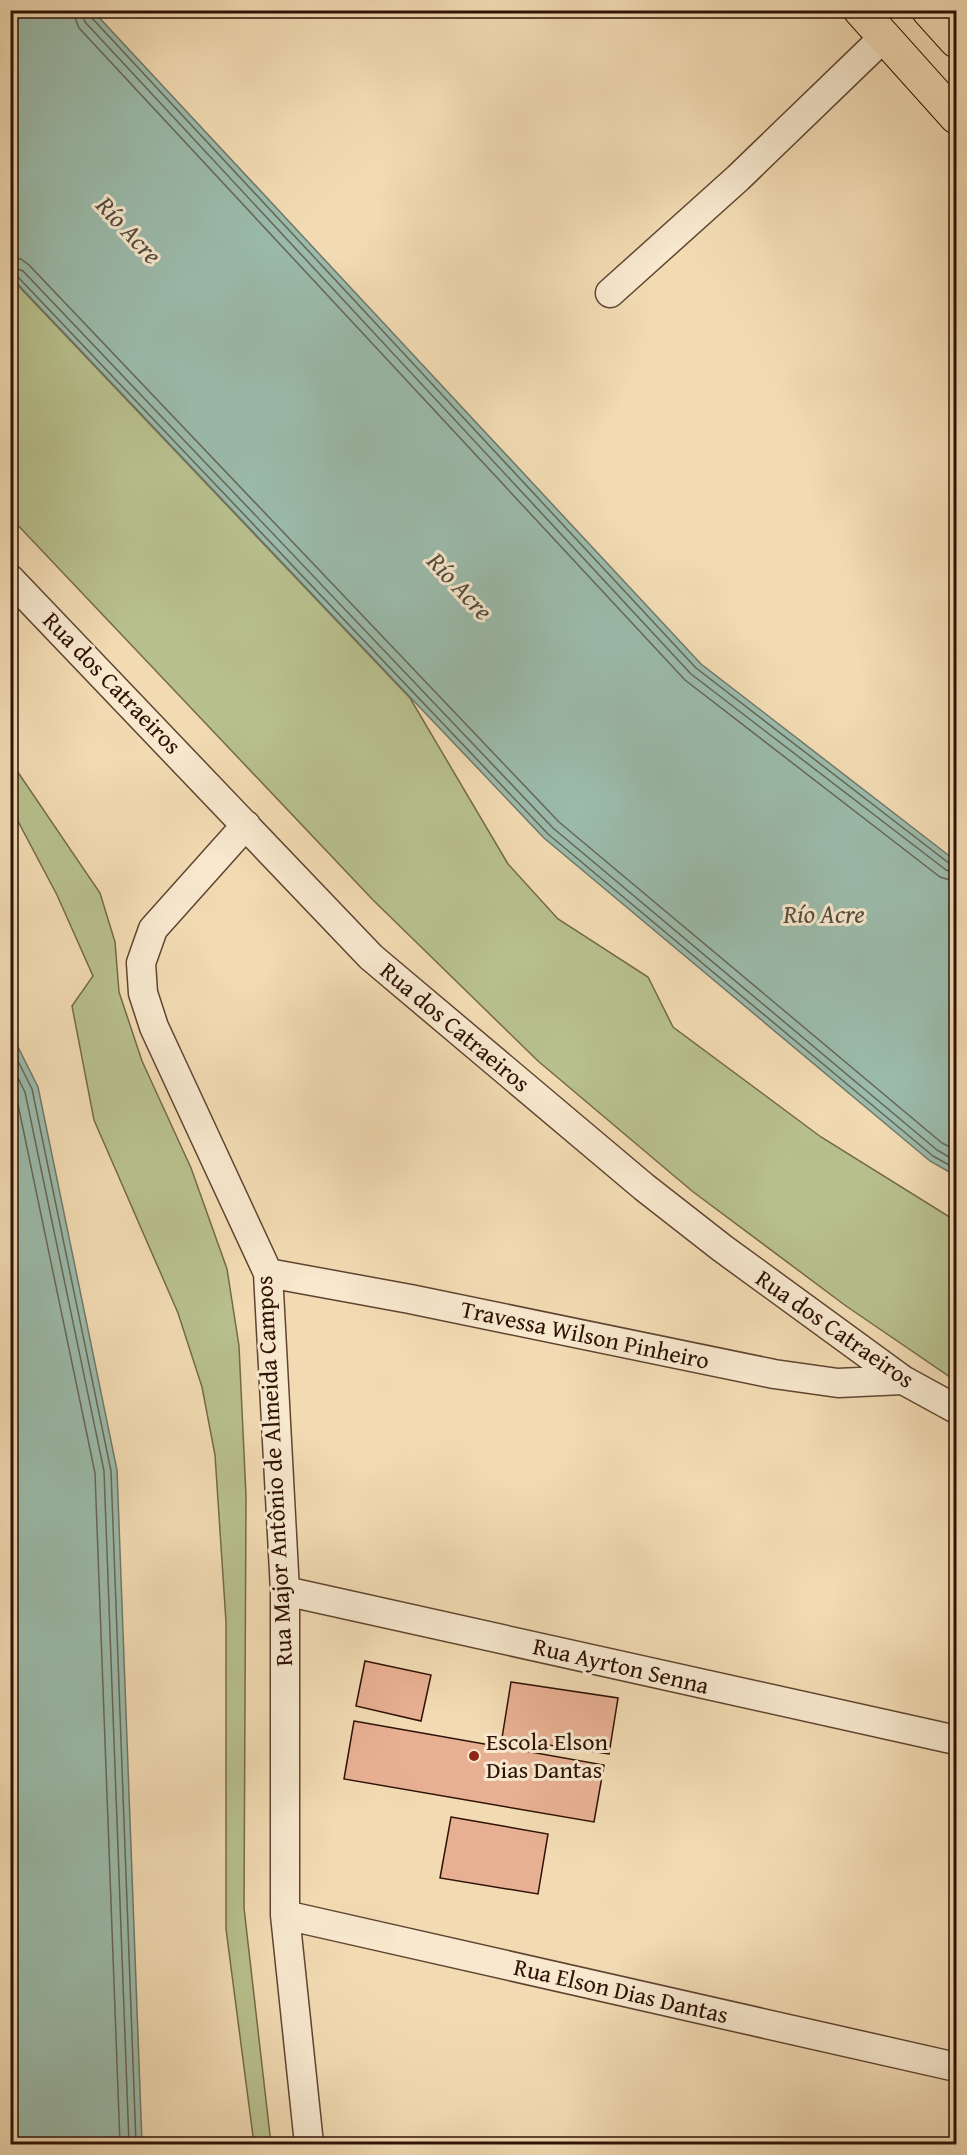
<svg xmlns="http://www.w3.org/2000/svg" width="967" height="2155" viewBox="0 0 967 2155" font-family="'Gentium Book Plus',serif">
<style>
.green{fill:#b8c18e;stroke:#74694a;stroke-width:1.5}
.water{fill:#9bbbab;stroke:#707769;stroke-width:1.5}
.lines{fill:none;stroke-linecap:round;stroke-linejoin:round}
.shore{stroke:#656658;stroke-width:1.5}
.building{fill:#e8b093;stroke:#2f1105;stroke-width:1.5}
.street-casing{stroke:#604430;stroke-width:31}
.primary-casing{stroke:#2f1105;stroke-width:35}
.street{stroke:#f7e8ce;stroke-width:28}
.primary{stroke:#f2dbb3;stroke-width:33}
.poi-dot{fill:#8f2418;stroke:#f7e8ce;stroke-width:2}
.labels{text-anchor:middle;stroke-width:6;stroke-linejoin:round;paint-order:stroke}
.street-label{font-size:24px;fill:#2f1105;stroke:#f7e8ce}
.poi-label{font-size:24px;fill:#2f1105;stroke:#f7e8ce;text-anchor:start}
.water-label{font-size:26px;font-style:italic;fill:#554c3f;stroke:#f7e8ce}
</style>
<rect width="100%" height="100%" fill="#f2dbb3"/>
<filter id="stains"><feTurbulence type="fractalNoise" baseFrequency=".00333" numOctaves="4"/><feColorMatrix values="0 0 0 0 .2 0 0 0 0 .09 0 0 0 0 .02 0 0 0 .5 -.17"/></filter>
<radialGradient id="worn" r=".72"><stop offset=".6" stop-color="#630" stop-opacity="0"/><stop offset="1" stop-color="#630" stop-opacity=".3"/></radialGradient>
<path class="green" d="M10,277L410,698L508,864L558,919L648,977L673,1027L821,1137L956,1221V1381L846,1306L692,1191L538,1061L373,900L11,518Z
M11,762L100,893L115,942L119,992L142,1061L191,1168L227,1269L239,1346L246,1496L244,1908L271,2144H254L226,1929V1622L215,1455L202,1387L178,1313L94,1120L72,1006L93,976L57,895L11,808Z"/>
<path class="water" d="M11,10L93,11L701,664L956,861V1176L930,1161L544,838L11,277Z
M10,1031L38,1087L117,1470L142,2144H11Z"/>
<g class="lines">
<path class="shore" d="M72,10L79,28L685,680L940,877L956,882
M81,10L85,22L691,674L946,870L956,873
M89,10L91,17L696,668L950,864L956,865
M10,257L21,259L29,265L559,822L942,1143L956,1150
M10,266L23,271L553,828L937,1150L956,1161
M10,274L17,276L548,834L933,1156L956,1169
M10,1045L32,1089L111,1471L136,2144
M10,1062L25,1092L104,1471L129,2144
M10,1083L16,1095L95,1473L120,2144"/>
</g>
<path class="building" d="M365,1661L431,1675L421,1721L356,1706Z
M511,1682L618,1698L609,1754L502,1738Z
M354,1721L604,1765L594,1822L344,1779Z
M451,1817L548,1834L538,1894L440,1878Z"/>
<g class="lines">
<defs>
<path id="street" d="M610,293L738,178L884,37
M10,579L371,957L644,1187L722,1248L903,1380L956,1409
M246,825L153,929L141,963L143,993L154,1027L268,1273L285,1591V1915L309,2144
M268,1273L410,1299L774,1374L838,1383L903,1380
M285,1591L956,1740
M285,1915L956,2067"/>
<path id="primary" d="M860,10L956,117
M928,10L956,41"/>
</defs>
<use href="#street" class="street-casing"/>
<use href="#primary" class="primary-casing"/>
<use href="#street" class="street"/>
<use href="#primary" class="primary"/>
</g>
<circle class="poi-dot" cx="474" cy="1756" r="6"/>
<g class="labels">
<g class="street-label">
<text transform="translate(112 683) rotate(46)" y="8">Rua dos Catraeiros</text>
<text transform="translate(455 1027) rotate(40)" y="8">Rua dos Catraeiros</text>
<text transform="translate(835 1329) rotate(35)" y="8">Rua dos Catraeiros</text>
<text transform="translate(585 1335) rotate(12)" y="8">Travessa Wilson Pinheiro</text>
<text transform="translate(274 1471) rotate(-93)" y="8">Rua Major Antônio de Almeida Campos</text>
<text transform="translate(621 1666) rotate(13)" y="8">Rua Ayrton Senna</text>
<text transform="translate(621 1991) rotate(13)" y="8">Rua Elson Dias Dantas</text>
</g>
<g class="poi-label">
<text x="486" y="1750">Escola Elson<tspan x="486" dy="28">Dias Dantas</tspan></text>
</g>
<g class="water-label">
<text transform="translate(129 230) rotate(47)" y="9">Río Acre</text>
<text transform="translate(460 586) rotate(47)" y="9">Río Acre</text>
<text x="824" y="923">Río Acre</text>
</g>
</g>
<rect width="967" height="2155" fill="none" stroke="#f2dbb3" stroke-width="36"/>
<rect x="12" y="12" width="943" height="2131" fill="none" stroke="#2f1105" stroke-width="3"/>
<rect x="18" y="18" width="931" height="2119" fill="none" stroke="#2f1105" stroke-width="1.5"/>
<rect width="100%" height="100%" filter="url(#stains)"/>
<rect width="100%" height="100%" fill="url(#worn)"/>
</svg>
